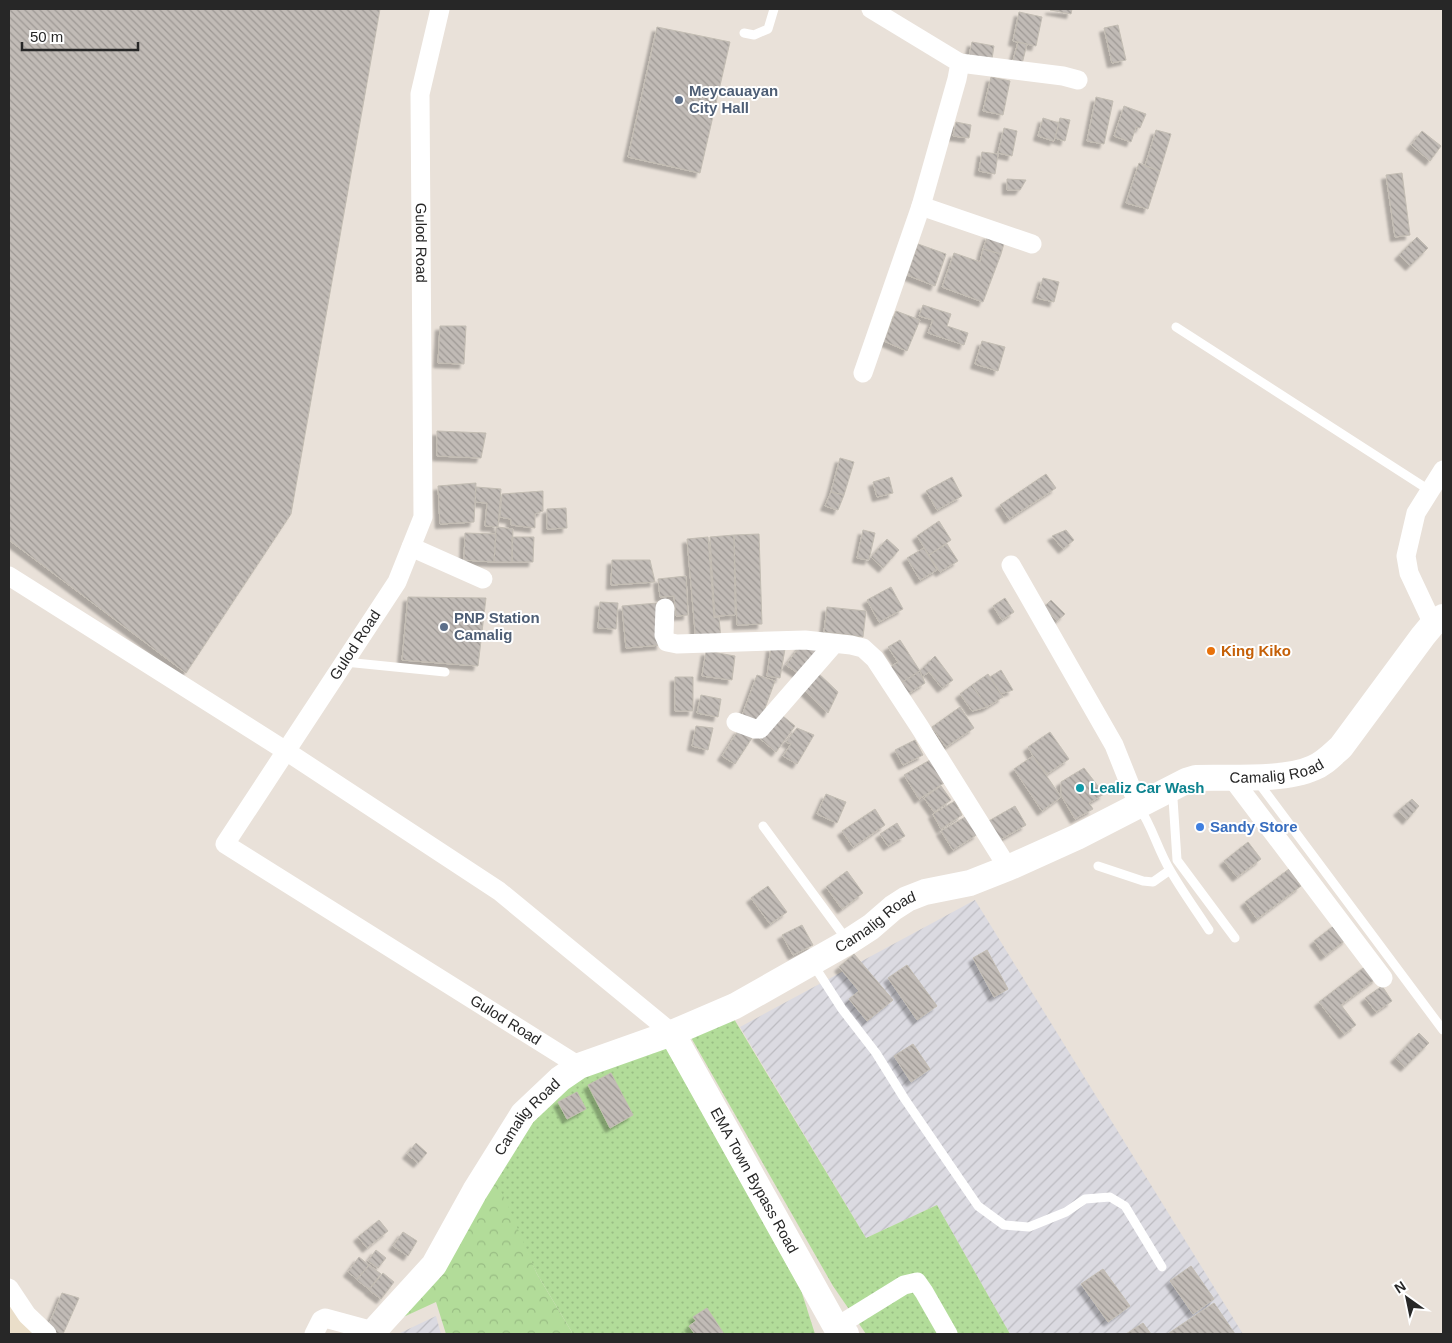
<svg xmlns="http://www.w3.org/2000/svg" width="1452" height="1343" viewBox="0 0 1452 1343" font-family="Arial,sans-serif">
<style>
.industrial{fill:url(#industrial-furrows)}
.education{fill:#eadec9}
.grass{fill:url(#grass-dots)}
.forest{fill:url(#forest-crowns)}
.building{fill:url(#building-back-hatch);stroke:#c3bdb3;filter:url(#shadow)}
.lines{fill:none;stroke-linecap:round;stroke-linejoin:round}
.lane{stroke:#fff;stroke-width:9}
.street{stroke:#fff;stroke-width:19}
.secondary{stroke:#fff;stroke-width:26}
.service-dot{fill:#5c6f8a;stroke:#fff;stroke-width:2}
.food-dot{fill:#e8710a;stroke:#fff;stroke-width:2}
.culture-dot{fill:#0f9aa8;stroke:#fff;stroke-width:2}
.shop-dot{fill:#3f7fe0;stroke:#fff;stroke-width:2}
.labels{text-anchor:middle;stroke-width:4;stroke-linejoin:round;paint-order:stroke}
.service-label{font-size:15px;font-weight:bold;fill:#4e5e75;stroke:#fff;text-anchor:start}
.street-label{font-size:15px;fill:#272727;stroke:#fff}
.food-label{font-size:15px;font-weight:bold;fill:#c56008;stroke:#fff;text-anchor:start}
.culture-label{font-size:15px;font-weight:bold;fill:#0d838f;stroke:#fff;text-anchor:start}
.shop-label{font-size:15px;font-weight:bold;fill:#366cbe;stroke:#fff;text-anchor:start}
</style>
<defs>
<pattern id="industrial-furrows" width="10" height="10" patternUnits="userSpaceOnUse" patternTransform="scale(1.25)"><rect width="10" height="10" fill="#dbdae1"/><path d="M-1 1l2-2M0 10L10 0M9 11l2-2" fill="none" stroke="#bcbbc1"/></pattern>
<pattern id="grass-dots" width="8" height="8" patternUnits="userSpaceOnUse" patternTransform="scale(1.25)"><rect width="8" height="8" fill="#b2dc99"/><path d="M2 2h.1M6 6h.1" fill="none" stroke="#99bd84" stroke-width="1.8" stroke-linecap="round"/></pattern>
<pattern id="forest-crowns" width="20" height="18" patternUnits="userSpaceOnUse" patternTransform="scale(1.25)"><rect width="20" height="18" fill="#b2dc99"/><path d="M2 6a3 3 0 1 1 6 0M12 15a3 3 0 1 1 6 0" fill="none" stroke="#99bd84"/></pattern>
<pattern id="building-back-hatch" width="6" height="6" patternUnits="userSpaceOnUse" patternTransform="scale(1.25)"><rect width="6" height="6" fill="#c1bbb6"/><path d="M-1 5l2 2M0 0l6 6M5-1l2 2" fill="none" stroke="#9d9894"/></pattern>
<filter id="shadow"><feDropShadow dx="-4.5" dy="4.5" stdDeviation="1" flood-color="#0004"/></filter>
</defs>
<rect width="100%" height="100%" fill="#e9e1d9"/>
<path class="industrial" d="M975,900L1243,1334H1010L937,1205L866,1238L740,1027Z
M436,1316L441,1334H398Z"/>
<path class="education" d="M9,1305L33,1334H9Z"/>
<path class="grass" d="M728,1009L866,1238L937,1205L1010,1334H866L833,1286L685,1027Z
M660,1037L801,1290L815,1334H573L537,1274L488,1168L560,1079Z"/>
<path class="forest" d="M488,1168L506,1201L537,1274L573,1334H446L436,1302L373,1331Z"/>
<path class="building" d="M9,9H380L291,514L186,673L9,540Z
M1050,9H1072L1071,14L1050,10Z
M1019,12L1042,17L1036,46L1013,41Z
M1118,25L1126,60L1112,63L1104,28Z
M657,27L730,42L700,173L628,157Z
M972,42L994,46L992,59L969,56Z
M1018,42L1027,44L1022,64H1012Z
M991,77L1010,81L1003,115L983,111Z
M1096,97L1113,101L1104,144L1087,141Z
M1124,106L1146,114L1140,128L1136,127L1131,142L1114,136Z
M1043,118L1059,123L1054,141L1038,136Z
M1060,118L1070,120L1065,141L1055,138Z
M956,122L971,125L969,138L953,136Z
M1004,128L1017,131L1012,156L998,153Z
M1156,130L1171,134L1160,171L1145,166Z
M1422,131L1441,146L1430,161L1411,145Z
M982,152L998,154L995,174L979,171Z
M1139,163L1160,171L1148,209L1126,203Z
M1402,173L1410,235L1395,237L1386,175Z
M1007,179L1026,180L1020,190H1007Z
M988,235L1005,240L1001,254L983,249Z
M1417,237L1428,248L1410,266L1399,255Z
M918,244L946,254L935,286L907,275Z
M983,249L1001,254L983,302L942,287L954,253L980,262Z
M1043,278L1059,282L1054,302L1037,298Z
M923,305L951,314L947,326L968,333L964,345L928,333L933,320L919,316Z
M896,311L920,320L907,351L884,341Z
M440,326H466L464,364L438,363Z
M982,341L1005,347L998,371L975,364Z
M437,431L486,433L481,458L437,456Z
M840,458L854,462L844,495L831,492Z
M1046,474L1056,488L1009,519L1000,505Z
M889,477L893,493L877,497L873,482Z
M952,477L962,496L937,510L926,491Z
M476,483L474,522L440,524L438,486Z
M476,487L501,489L498,527L485,526L487,503L475,502Z
M543,491V511L535,514V528L511,525V519L500,517L502,494Z
M831,492L844,495L838,510L825,506Z
M566,508L567,528L547,529V509Z
M939,521L951,540L929,555L917,536Z
M498,527L513,529L512,562H494L496,528Z
M863,530L875,533L869,560L857,558Z
M1066,530L1074,540L1063,549L1052,536Z
M465,533L496,534L494,562L464,560Z
M759,534L762,624L737,625L734,535Z
M734,535L735,615L715,616L710,537Z
M512,537H534L533,562H512Z
M708,537L714,618L719,617L721,640L696,642L687,539Z
M887,539L899,550L883,568L871,557Z
M947,544L958,561L940,572L929,555Z
M924,548L937,570L920,580L907,558Z
M612,560H650L655,582L611,585Z
M686,576L688,615L676,616L674,596L660,597L658,579Z
M891,587L903,609L879,622L867,600Z
M408,597L486,598L478,666L402,660Z
M1005,598L1014,612L1002,620L993,606Z
M1051,600L1065,614L1057,621L1044,607Z
M600,602L618,603L616,629L598,628Z
M657,603L661,645L626,648L622,606Z
M827,607L866,611L863,637L824,632Z
M900,640L920,671L899,684L889,668L898,662L888,647Z
M804,641L819,652L802,676L786,665Z
M771,647L785,649L780,678L767,676Z
M706,651L735,656L732,680L702,676Z
M935,656L953,680L942,688L929,672L922,677L920,671Z
M1001,670L1013,690L1001,694L990,677Z
M816,671L838,692L828,713L801,687Z
M920,671L925,683L908,694L899,684Z
M988,674L1003,697L987,707L972,685Z
M757,675L775,681L758,727L740,721Z
M675,677H693V711H675Z
M972,685L987,707L972,711L960,694Z
M701,695L721,699L718,717L697,713Z
M960,707L974,728L946,747L932,727Z
M778,712L795,726L776,752L757,736Z
M696,726L713,728L708,750L692,746Z
M797,728L814,735L797,764L783,756L791,744L786,742Z
M739,729L752,738L735,764L722,756Z
M1050,732L1069,759L1047,774L1033,756L1028,747Z
M915,740L923,755L903,765L895,750Z
M1033,756L1061,797L1042,811L1014,769Z
M930,760L944,783L919,799L904,775Z
M1084,768L1104,794L1089,803L1093,809L1075,819L1061,795V782Z
M941,786L951,800L934,812L924,798Z
M826,794L846,802L837,823L817,814Z
M1412,799L1419,806L1407,820L1398,811Z
M955,801L962,815L941,829L933,814Z
M1015,806L1026,825L998,841L987,822Z
M875,809L885,825L853,847L842,831Z
M967,816L978,834L953,850L941,831Z
M897,823L905,836L888,846L880,834Z
M1248,842L1261,859L1237,877L1224,861Z
M1289,869L1301,886L1257,919L1245,902Z
M847,871L863,893L842,909L826,887Z
M768,886L787,912L770,924L751,898Z
M1336,924L1347,939L1325,956L1314,941Z
M802,925L813,945L793,955L782,935Z
M987,950L1008,989L994,997L973,958Z
M854,954L893,1000L867,1021L849,999L859,991L839,967Z
M907,965L937,1006L917,1020L888,978Z
M1367,965L1377,978L1341,1005L1356,1025L1344,1034L1319,1002Z
M1382,986L1392,1001L1376,1012L1365,998Z
M1419,1033L1429,1043L1405,1067L1395,1058Z
M913,1044L930,1069L911,1082L894,1056Z
M611,1073L633,1115L610,1128L588,1085Z
M577,1092L586,1109L567,1119L558,1102Z
M416,1143L427,1153L418,1163L407,1154Z
M379,1220L388,1231L367,1248L358,1237Z
M403,1232L417,1241L408,1256L393,1246Z
M376,1250L386,1258L378,1268L368,1261Z
M359,1257L369,1265L357,1279L348,1272Z
M369,1265L381,1274L369,1289L357,1280Z
M1191,1266L1214,1299L1193,1314L1170,1281Z
M1103,1269L1130,1306L1108,1322L1081,1284Z
M383,1273L394,1282L381,1299L369,1290Z
M62,1293L79,1298L63,1334H59L47,1329Z
M1214,1303L1235,1334H1170L1169,1333Z
M707,1308L724,1334H695L689,1326L696,1321L693,1317Z
M1143,1323L1151,1334H1126Z"/>
<g class="lines">
<path class="lane" d="M744,33L754,35L768,29L774,9
M1176,327L1429,490
M345,662L445,672
M1258,782L1443,1030
M1176,790L1173,799L1177,860L1235,938
M1139,807C1152,826 1158,850 1170,870C1182,891 1196,910 1209,930
M763,826L847,940
M1098,866L1143,881L1153,882L1170,870
M813,964L842,1009L876,1053L904,1098L978,1206L1004,1225L1029,1227L1066,1212L1085,1199L1110,1197L1125,1206L1162,1267"/>
<g class="street">
<path id="s1" d="M440,9L420,94L423,517L397,582L225,844L579,1066"/>
<path d="M960,63L1063,76L1078,80"/>
<path d="M921,206L1032,244"/>
<path d="M863,373L921,206L957,79L960,63L871,9"/>
<path d="M411,547L483,579"/>
<path d="M1011,565L1114,745L1138,805"/>
<path d="M9,576L286,751L499,891L672,1033"/>
<path d="M665,608L664,635L667,642L677,644L805,640L851,645L863,648L875,659L919,726L1008,868"/>
<path d="M1433,624L1409,573L1406,556L1416,513L1443,470"/>
<path d="M736,722L755,729H760L834,644"/>
<path d="M1231,777L1383,978"/>
<path d="M9,1288L27,1315L47,1334"/>
<path d="M836,1327L904,1285L917,1282L924,1292L948,1334"/>
<path d="M314,1334L321,1320L325,1318L373,1331"/>
</g>
<g class="secondary">
<path id="s2" d="M672,1033L836,1327L846,1334"/>
<path id="s3" d="M371,1334L434,1265L475,1191L523,1114L560,1079L579,1066L672,1033L735,1006L848,942L871,927L893,908L907,899L925,892L970,883L1008,868L1077,837L1186,781L1196,778C1229,777 1285,781 1313,768C1324,764 1332,755 1341,747L1423,636L1433,624L1443,617"/>
</g>
</g>
<g class="service-dot">
<circle cx="679" cy="100" r="5"/>
<circle cx="444" cy="627" r="5"/>
</g>
<circle class="food-dot" cx="1211" cy="651" r="5"/>
<circle class="culture-dot" cx="1080" cy="788" r="5"/>
<circle class="shop-dot" cx="1200" cy="827" r="5"/>
<g class="labels">
<g class="service-label">
<text x="689" y="96">Meycauayan<tspan x="689" dy="17">City Hall</tspan></text>
<text x="454" y="623">PNP Station<tspan x="454" dy="17">Camalig</tspan></text>
</g>
<g class="street-label">
<text dy="5" stroke="none"><textPath href="#s1" startOffset="236">Gulod Road</textPath></text>
<text transform="translate(355 645) rotate(-57)" y="5">Gulod Road</text>
<text dy="5" stroke="none"><textPath href="#s3" startOffset="1109">Camalig Road</textPath></text>
<text dy="5" stroke="none"><textPath href="#s3" startOffset="674">Camalig Road</textPath></text>
<text dy="5" stroke="none"><textPath href="#s1" startOffset="1225">Gulod Road</textPath></text>
<text dy="5" stroke="none"><textPath href="#s3" startOffset="269">Camalig Road</textPath></text>
<text dy="5" stroke="none"><textPath href="#s2" startOffset="169">EMA Town Bypass Road</textPath></text>
</g>
<g class="food-label">
<text x="1221" y="656">King Kiko</text>
</g>
<g class="culture-label">
<text x="1090" y="793">Lealiz Car Wash</text>
</g>
<g class="shop-label">
<text x="1210" y="832">Sandy Store</text>
</g>
</g>
<rect width="1452" height="1343" fill="none" stroke="#272727" stroke-width="20"/>
<g transform="translate(1407 1298) rotate(327)" stroke="#ffffff" stroke-width="4" paint-order="stroke">
<path d="M0-4L9 19L0 12L-9 19Z" fill="#272727"/>
<text y="-8" font-size="14" font-weight="bold" text-anchor="middle" fill="#272727">N</text>
</g>
<path d="M22 42v8h116v-8" fill="none" stroke="#272727" stroke-width="2.5"/>
<text x="30" y="42" font-size="15" fill="#272727" stroke="#ffffff" stroke-width="4" paint-order="stroke">50 m</text>
</svg>
